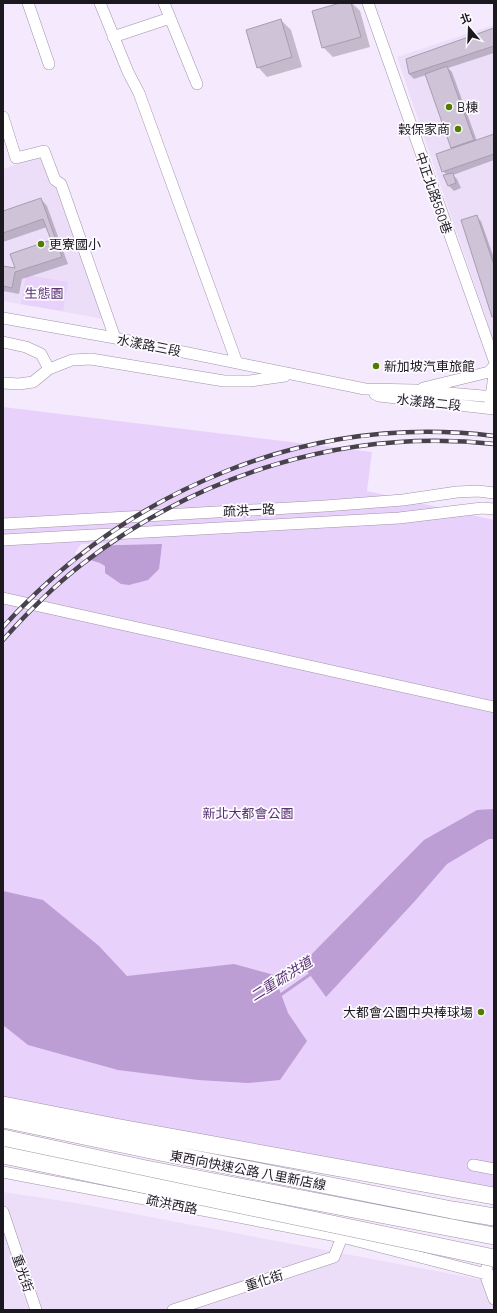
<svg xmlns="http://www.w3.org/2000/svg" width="497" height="1313" viewBox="0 0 497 1313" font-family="Barlow,'Noto Sans TC',sans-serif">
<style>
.built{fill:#ecddf8}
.green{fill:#e8d1fb}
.water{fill:#bc9dd4}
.pier{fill:#f5e9fe}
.shadow{fill:#0003}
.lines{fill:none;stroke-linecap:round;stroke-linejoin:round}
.stream{stroke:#bc9dd4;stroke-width:3}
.building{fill:#cec3d7;stroke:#a79db0}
.minor-casing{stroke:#9f94a7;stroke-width:12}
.highway-casing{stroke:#9f94a7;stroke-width:18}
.minor{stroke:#fff;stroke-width:11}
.highway{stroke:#fff;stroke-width:17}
.rail-casing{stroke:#48424d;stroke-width:4.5}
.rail{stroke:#fdfbff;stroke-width:3;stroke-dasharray:9;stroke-linecap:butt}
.highway-bridge-casing{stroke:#9f94a7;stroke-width:18;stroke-linecap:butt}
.highway-bridge{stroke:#fff;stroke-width:17}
.poi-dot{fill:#507c00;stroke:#fdfbff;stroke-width:1.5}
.labels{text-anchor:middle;stroke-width:3.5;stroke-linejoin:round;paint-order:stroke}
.poi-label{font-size:13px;fill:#1c1820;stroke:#fdfbff;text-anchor:start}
.street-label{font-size:13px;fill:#1c1820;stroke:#fdfbff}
.park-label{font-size:13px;fill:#593173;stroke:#fdfbff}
.water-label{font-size:14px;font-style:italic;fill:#5a3275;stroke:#fdfbff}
</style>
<rect width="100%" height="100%" fill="#f5e9fe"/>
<path class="built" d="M494,25V342L397,57Z
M40,156L59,186L104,319L3,301V169Z
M3,1192L76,1203L494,1282V1310H3Z"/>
<path class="green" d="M26,275L68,282L63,311L21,304Z
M3,407L372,452L367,491L494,520V1202L3,1107Z"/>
<path class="water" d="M162,544L159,569L148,580L129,585L121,584L105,573V566L100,563L81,557V546Z
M494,809V839H489L447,864L414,902L326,997L302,964L424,840L477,810Z
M3,891L43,900L99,946L127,976L234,964L274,975L288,1013L307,1041L280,1080L248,1083L198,1080L118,1070L28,1045L3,1025Z"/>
<path class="pier" d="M112,543L88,561L80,558L75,553L81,544Z"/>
<path class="shadow" d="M343,3H352L360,11L370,47L333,57L323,47Z
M281,20L291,30L302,67L267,77L258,67Z
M494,30V53L448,68L452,72L477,141L494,135V160L453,175L457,179L461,188L454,191L449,186L445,176L447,175L443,171L454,149L452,147L426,75L414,79L409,74Z
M41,199L47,206L68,264L22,279L19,294L3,291V267L16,270L53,241L47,227L3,242V212Z
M476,216L481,221L494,258V317Z"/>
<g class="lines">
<path class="stream" d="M279,996L312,973"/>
</g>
<path class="building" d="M340,3H351L361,37L322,48L312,11Z
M281,19L292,57L257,68L246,30Z
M494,28V46L409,74L406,59Z
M447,66L474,140L451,148L425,74Z
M494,134V154L442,172L436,154Z
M453,173L456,183L448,186L443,175Z
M41,198L62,257L15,272L12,288L3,286V266L15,268L10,254L51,240L43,219L3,233V211Z
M477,215L494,265V316L492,317L461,220Z"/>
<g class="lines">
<defs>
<path id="minor" d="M28,3L49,64
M100,3L128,72L139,93L237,363
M164,3L197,84
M368,3L494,360
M113,37L170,18
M3,117L16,158L44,151L55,180L61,184L115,338
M3,318L115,338L365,389L415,390L494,397
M3,342L26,347L41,354L49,369L33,382L19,384L3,383
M49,369L72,360L91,359L224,381H250L285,376
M423,388L489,372L494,366
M375,394L379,396L494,409
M490,404L494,375
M3,524L325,506L403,500L457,492L478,491L494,493
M3,540L399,518L482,508L494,509
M3,598L494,707
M473,1165L494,1169
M3,1172L342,1237L494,1276
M3,1212L36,1310
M490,1255L485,1274L494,1299
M173,1310L334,1257L342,1237"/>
<path id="highway" d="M3,1105L115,1127L494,1196
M3,1119L160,1152L452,1210L494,1217
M3,1138L141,1168L494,1236"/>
</defs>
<use href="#minor" class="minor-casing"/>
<use href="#highway" class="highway-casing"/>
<use href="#minor" class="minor"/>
<use href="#highway" class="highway"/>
<defs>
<path id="rail" d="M3,627C127,490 308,413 494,436
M3,640C27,613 53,587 81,565C197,474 347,428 494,444"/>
</defs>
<use href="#rail" class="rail-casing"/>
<use href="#rail" class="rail"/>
<defs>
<path id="highway-bridge" d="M3,1155L494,1258"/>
</defs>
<use href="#highway-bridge" class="highway-bridge-casing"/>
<use href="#highway-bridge" class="highway-bridge"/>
</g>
<g class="poi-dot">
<circle cx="449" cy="107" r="4"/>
<circle cx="458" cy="129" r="4"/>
<circle cx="41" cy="244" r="4"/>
<circle cx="376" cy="366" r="4"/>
<circle cx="481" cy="1012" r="4"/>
</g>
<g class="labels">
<g class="poi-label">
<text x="457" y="112">B棟</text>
<text x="450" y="134" text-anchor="end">穀保家商</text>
<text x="49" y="249">更寮國小</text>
<text x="384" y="371">新加坡汽車旅館</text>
<text x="473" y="1017" text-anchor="end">大都會公園中央棒球場</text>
</g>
<g class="street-label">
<text transform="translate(434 193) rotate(71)" y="5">中正北路560巷</text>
<text transform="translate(149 345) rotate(11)" y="5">水漾路三段</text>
<text transform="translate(429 402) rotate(6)" y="5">水漾路二段</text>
<text transform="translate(249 510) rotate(-3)" y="5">疏洪一路</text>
<text transform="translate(248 1170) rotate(11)" y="5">東西向快速公路 八里新店線</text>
<text transform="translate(172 1204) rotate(11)" y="5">疏洪西路</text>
<text transform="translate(23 1273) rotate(71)" y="5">重光街</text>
<text transform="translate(264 1280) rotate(-18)" y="5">重化街</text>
</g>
<g class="park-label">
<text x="44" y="298">生態園</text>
<text x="248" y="818">新北大都會公園</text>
</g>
<g class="water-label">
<text transform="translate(281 979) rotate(-32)" y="5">二重疏洪道</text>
</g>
</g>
<rect width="497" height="1313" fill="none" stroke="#1c1820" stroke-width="8"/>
<g transform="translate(469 28) rotate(341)" stroke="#fdfbff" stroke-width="3" paint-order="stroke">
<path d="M0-3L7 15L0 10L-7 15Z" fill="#1c1820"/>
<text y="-6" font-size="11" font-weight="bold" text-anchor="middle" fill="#1c1820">北</text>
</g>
</svg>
